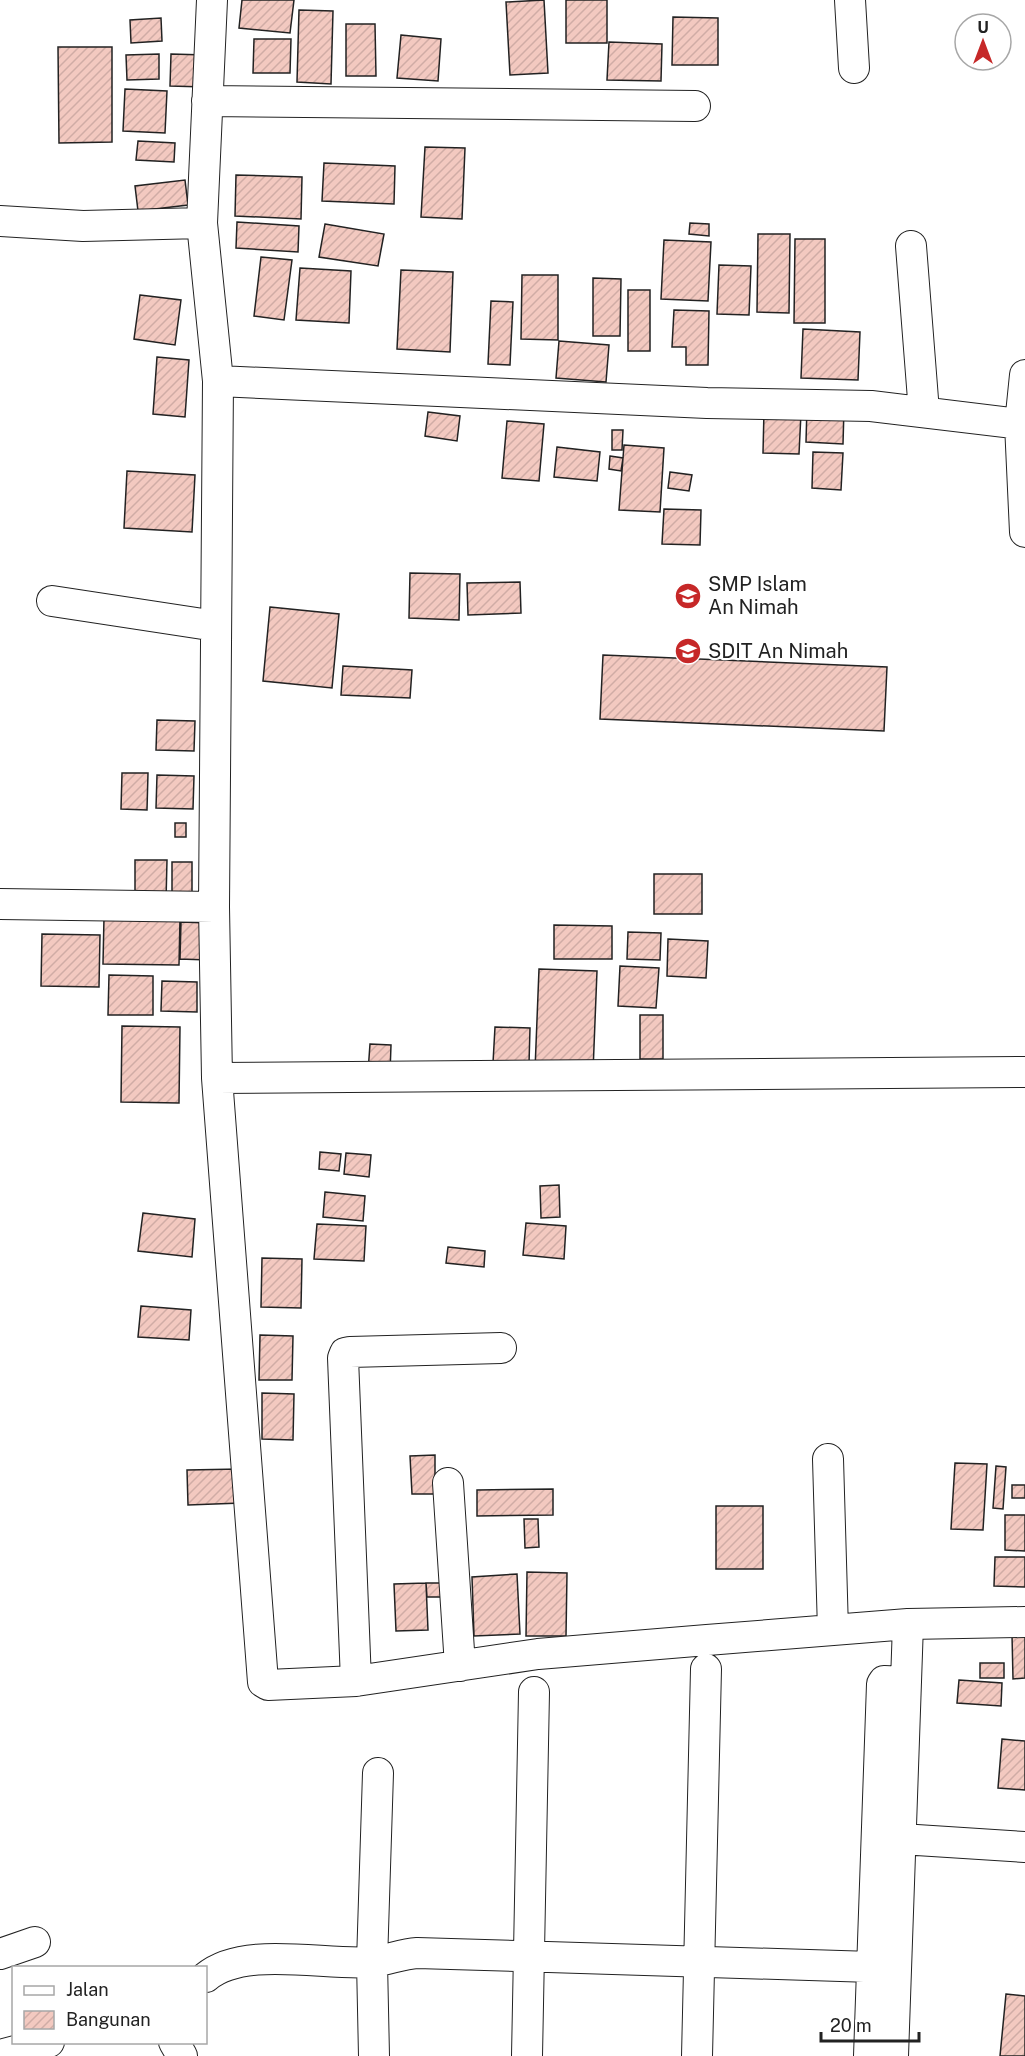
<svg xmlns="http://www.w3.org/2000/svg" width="1025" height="2056" viewBox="0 0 1025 2056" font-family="'Public Sans',sans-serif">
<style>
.building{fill:url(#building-hatch);stroke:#222;stroke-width:1.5}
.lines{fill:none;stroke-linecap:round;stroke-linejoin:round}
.minor-casing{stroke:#222;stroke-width:32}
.minor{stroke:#fff;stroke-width:30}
.labels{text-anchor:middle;stroke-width:4.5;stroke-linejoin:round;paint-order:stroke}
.poi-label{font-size:20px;fill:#222;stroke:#fff;text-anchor:start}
</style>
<defs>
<pattern id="building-hatch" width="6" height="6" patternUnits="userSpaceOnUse" patternTransform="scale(1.5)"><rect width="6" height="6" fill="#f3c9c0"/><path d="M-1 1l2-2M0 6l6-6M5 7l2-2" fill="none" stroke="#d0aca5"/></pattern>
</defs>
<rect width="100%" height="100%" fill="#fff"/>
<path class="building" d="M242,0H294L290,33L239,28Z
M544,0L548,73L510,75L506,2Z
M566,0H607V43H566Z
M299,10L333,11L331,84L297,82Z
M673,17L718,18V65H672Z
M161,18L162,41L131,43L130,20Z
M346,24H375L376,76H346Z
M401,35L441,39L438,81L397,78Z
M254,39H291L290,73H253Z
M609,42L662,44L661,81L607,80Z
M58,47H112V142L59,143Z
M159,54V79L127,80L126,55Z
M171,54L205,55V87L170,86Z
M125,89L167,91L165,133L123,131Z
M138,141L175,143L174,162L136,160Z
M425,147L465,148L462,219L421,217Z
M324,163L395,166L394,204L322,201Z
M236,175L302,177L301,219L235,216Z
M185,180L188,205L138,211L135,186Z
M237,222L299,226L298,252L236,248Z
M690,223L709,224V236L689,234Z
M325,224L384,234L378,266L319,257Z
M758,234H790L789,313L757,312Z
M795,239H825V323H794Z
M664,240L711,242L708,301L661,299Z
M261,257L292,260L284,320L254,316Z
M719,265L751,266L749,315L717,314Z
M300,268L351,271L349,323L296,320Z
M401,270L453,272L450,352L397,349Z
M522,275H558V340L521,339Z
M593,278L621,279L620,336H593Z
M628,290H650V351H628Z
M140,295L181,300L175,345L134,339Z
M491,301L513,302L510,365L488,364Z
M674,310L709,311L708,365H686V347H672Z
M803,329L860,332L858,380L801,378Z
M559,341L609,345L606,382L556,378Z
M157,357L189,360L185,417L153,414Z
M807,406L844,408L843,444L806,442Z
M764,411L801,413L799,454L763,453Z
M428,412L460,416L457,441L425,436Z
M507,421L544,424L539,481L502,478Z
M612,430H623L622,450H612Z
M624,445L664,448L660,512L619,510Z
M557,447L600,452L597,481L554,477Z
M813,452L843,453L841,490L812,488Z
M610,456L623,458L621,471L609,469Z
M127,471L195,475L192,532L124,528Z
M670,472L692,475L689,491L668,488Z
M664,509L701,510L700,545L662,544Z
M410,573L460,574L459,620L409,618Z
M520,582L521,613L468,615L467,583Z
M270,607L339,614L332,688L263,681Z
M603,655L887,667L884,731L600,719Z
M343,666L412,670L410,698L341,695Z
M157,720L195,721L194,751L156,750Z
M122,773H148L147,810L121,809Z
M157,775L194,776L193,809L156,808Z
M175,823H186V837H175Z
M135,860H167L166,901L135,900Z
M172,862H192V901L172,900Z
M654,874H702V914H654Z
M104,917L180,918L179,965L103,964Z
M181,922L208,923V960L180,959Z
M554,925L612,926V959H554Z
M628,932L661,933L660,960L627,959Z
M42,934L100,935L99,987L41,986Z
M668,939L708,941L706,978L667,976Z
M620,966L659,968L656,1008L618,1006Z
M539,969L597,971L593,1072L535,1070Z
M109,975L153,976V1015H108Z
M162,981L197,982V1012L161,1011Z
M640,1015H663V1059H640Z
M122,1026L180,1027L179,1103L121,1102Z
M495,1027L530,1028L529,1064L493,1063Z
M370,1044L391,1045L390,1073L368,1072Z
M320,1152L341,1154L339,1171L319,1169Z
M346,1153L371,1155L369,1177L344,1174Z
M559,1185L560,1217L541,1218L540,1186Z
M325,1192L365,1196L363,1221L323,1217Z
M143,1213L195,1219L192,1257L138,1251Z
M526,1223L566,1226L564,1259L523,1255Z
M317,1224L366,1226L364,1261L314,1259Z
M448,1247L485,1251L484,1267L446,1263Z
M262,1258L302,1259L301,1308L261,1307Z
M141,1306L191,1310L189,1340L138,1337Z
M260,1335L293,1336L292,1380H259Z
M262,1393L294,1394L293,1440L262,1439Z
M435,1455V1494H412L410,1456Z
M955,1463L987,1464L983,1530L951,1529Z
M996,1466L1006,1467L1003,1509L993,1508Z
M240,1469L241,1503L188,1505L187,1470Z
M1012,1485H1025V1498H1012Z
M553,1489V1515L477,1516V1490Z
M716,1506H763V1569H716Z
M1005,1515H1025V1551L1005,1550Z
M524,1519H538L539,1547L525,1548Z
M995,1557H1025V1587L994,1586Z
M527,1572L567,1573L566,1636H526Z
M517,1574L520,1634L474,1636L472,1577Z
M426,1583H441V1597H427Z
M426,1583L428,1630L396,1631L394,1584Z
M1012,1635H1025V1678L1013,1679Z
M980,1663H1004V1678H980Z
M959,1680L1002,1683L1001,1706L957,1703Z
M1002,1739L1025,1741V1790L998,1788Z
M1006,1994L1025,1996V2056H1000Z"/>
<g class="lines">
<defs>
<path id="minor" d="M212,0L202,223L218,381L214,907L217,1078L1025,1072
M850,0L854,68
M207,101L695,106
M0,221L83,226L202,223
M911,246L924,412
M1025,375L1020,424L1025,532
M218,381L707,403L871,406L1020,424
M52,601L216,626
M0,904L214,907
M217,1078L263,1682L268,1685L356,1681L538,1654L707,1640L908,1624L1025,1622
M828,1459L833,1630
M448,1483L460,1666
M356,1681L343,1358L345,1353L350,1352L501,1348
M901,1839L1025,1847
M0,1954L35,1942
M206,1977C244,1945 325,1966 372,1962C388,1960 402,1954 417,1953L872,1967
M174,2042L182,2056
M0,2055L49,2042
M374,2056L372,1962L378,1773
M527,2056L534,1692
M697,2056L706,1669
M869,2056L882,1684L884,1681L906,1682
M893,2056L908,1624"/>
</defs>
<use href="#minor" class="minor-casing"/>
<use href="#minor" class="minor"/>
</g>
<defs>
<symbol id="school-disc" viewBox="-11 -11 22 22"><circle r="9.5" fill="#c62828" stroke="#fff"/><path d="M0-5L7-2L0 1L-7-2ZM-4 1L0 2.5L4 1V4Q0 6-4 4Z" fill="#fff"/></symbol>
</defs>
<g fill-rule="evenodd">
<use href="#school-disc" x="673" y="581" width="30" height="30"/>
<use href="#school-disc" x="673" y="636" width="30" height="30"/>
</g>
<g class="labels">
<g class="poi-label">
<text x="708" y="591">SMP Islam<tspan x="708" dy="23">An Nimah</tspan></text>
<text x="708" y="658">SDIT An Nimah</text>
</g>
</g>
<rect x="12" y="1966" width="195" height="78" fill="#ffffff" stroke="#a7a7a7" stroke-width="1.5"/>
<rect x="24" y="1986" width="30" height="9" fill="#ffffff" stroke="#a7a7a7" stroke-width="1.5"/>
<text x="66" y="1996" font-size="18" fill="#222222">Jalan</text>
<rect x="24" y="2011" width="30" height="18" fill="url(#building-hatch)" stroke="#a7a7a7" stroke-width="1.5"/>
<text x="66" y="2026" font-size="18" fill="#222222">Bangunan</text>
<g transform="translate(983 42)"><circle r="28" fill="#ffffff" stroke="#a7a7a7" stroke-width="1.5"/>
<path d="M0-4.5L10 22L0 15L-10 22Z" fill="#c62828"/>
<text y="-9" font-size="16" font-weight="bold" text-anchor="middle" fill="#222222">U</text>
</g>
<path d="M821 2032v9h98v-9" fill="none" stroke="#222222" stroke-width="3"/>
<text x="830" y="2032" font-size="18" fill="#222222" stroke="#ffffff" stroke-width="4.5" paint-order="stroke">20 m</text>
</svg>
